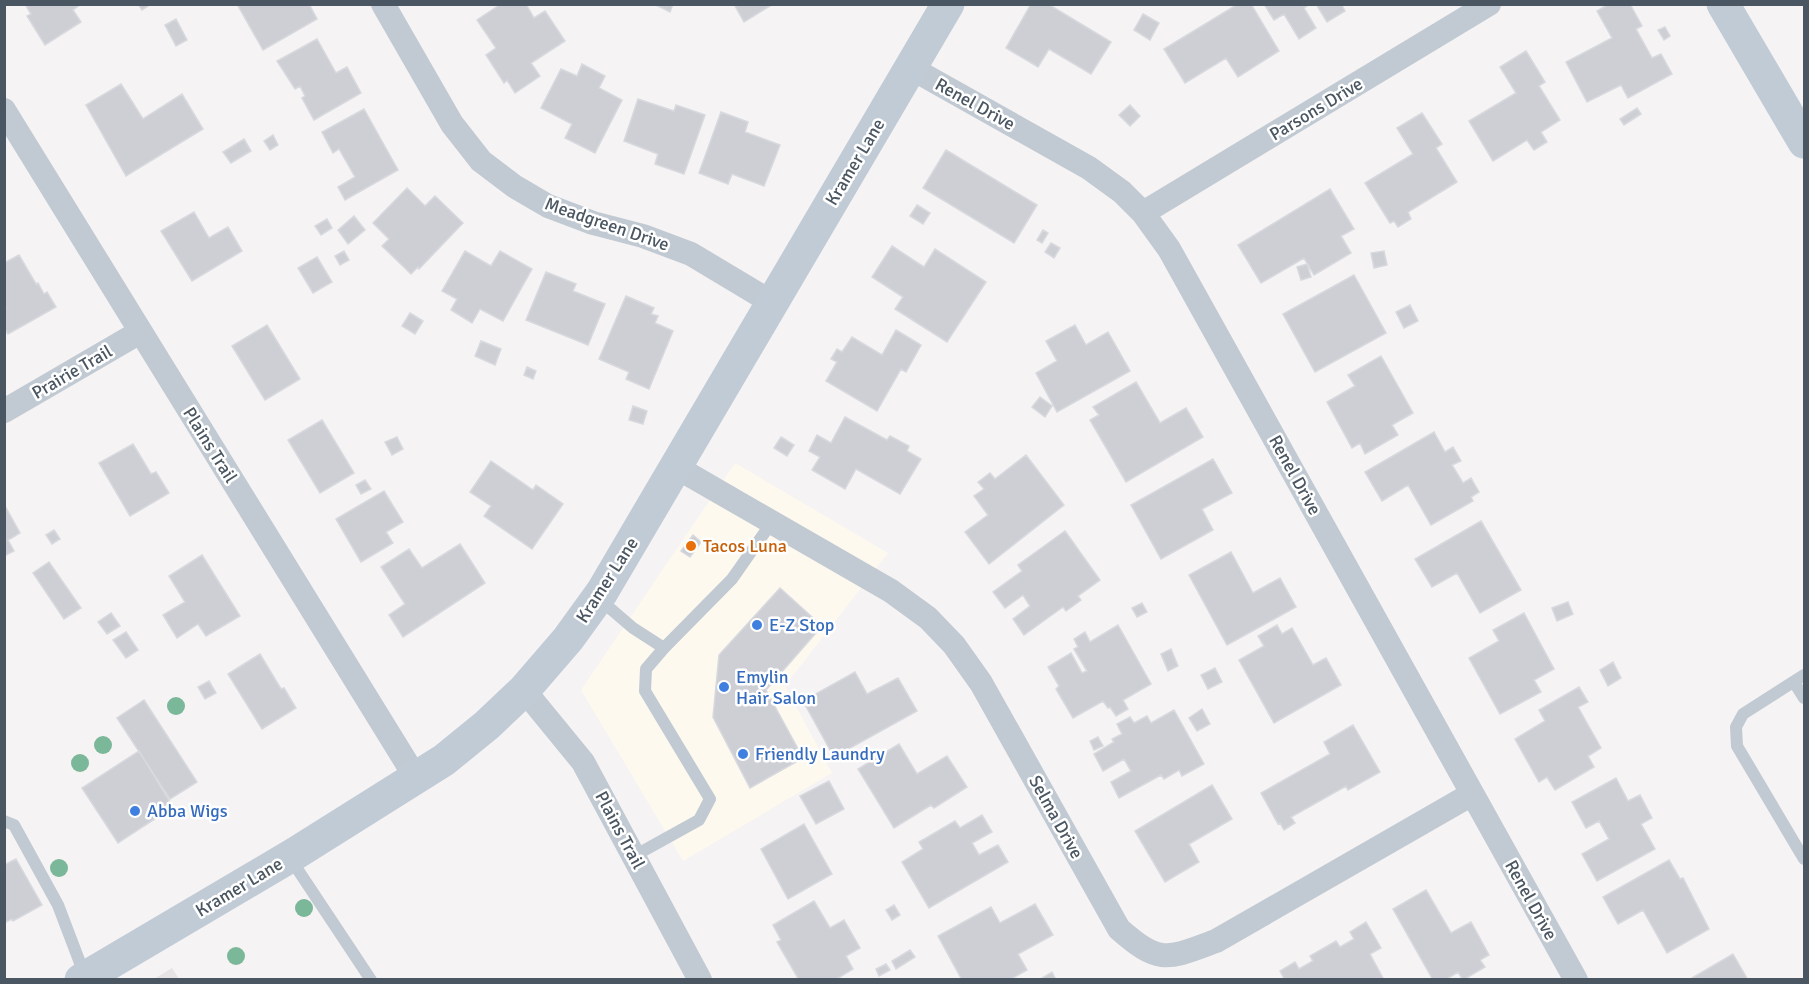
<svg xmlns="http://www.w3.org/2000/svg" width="1809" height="984" viewBox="0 0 1809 984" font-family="Signika,sans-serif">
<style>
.commercial{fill:#fdf9ef}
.education{fill:#e6e4e5}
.building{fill:#cdcfd5;stroke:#d7d9de;stroke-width:1.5}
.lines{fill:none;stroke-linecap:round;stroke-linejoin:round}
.lane{stroke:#c1cad2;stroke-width:12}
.street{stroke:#c1cad2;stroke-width:24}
.secondary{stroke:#c1cbd6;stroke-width:33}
.tree{fill:#7bb799}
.food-dot{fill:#e8710a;stroke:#fff;stroke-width:2}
.shop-dot{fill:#3f7fe0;stroke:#fff;stroke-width:2}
.labels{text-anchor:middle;stroke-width:5;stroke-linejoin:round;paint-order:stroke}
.street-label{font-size:18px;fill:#4a5661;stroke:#fff}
.food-label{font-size:18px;fill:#c56008;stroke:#fff;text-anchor:start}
.shop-label{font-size:18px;fill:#366cbe;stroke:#fff;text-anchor:start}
</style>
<rect width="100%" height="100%" fill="#f5f3f3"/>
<path class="commercial" d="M735,463L888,553L785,686L832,773L683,861L581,690Z"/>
<path class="education" d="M172,968L179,979H154Z"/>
<path class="building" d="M25,4H81L73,10L81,22L45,45L27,16L31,14Z
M138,4H151L142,10Z
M237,4H309L317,19L263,50Z
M501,4H526L534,18L545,11L565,41L531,63L540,76L515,93L507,80L504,83L486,55L496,48L477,20Z
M654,4H673L670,12Z
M734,4H773L744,22Z
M1031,4H1048L1111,42L1091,74L1049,49L1038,67L1006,48Z
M1238,4H1251L1279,51L1238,77L1226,58L1185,83L1164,49Z
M1264,4H1310L1304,8L1316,28L1299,39L1284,14L1274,20Z
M1316,4H1341L1345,11L1327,22Z
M1609,4H1630L1642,26L1636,29L1652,58L1661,54L1672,74L1628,98L1621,85L1587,102L1566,62L1612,38L1597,11Z
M1143,14L1159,23L1150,40L1134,30Z
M176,19L187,40L176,46L165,25Z
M1665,27L1670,36L1664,40L1658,30Z
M317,39L336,73L347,67L361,93L314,120L302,98L305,96L300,86L295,89L277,61Z
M1526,51L1545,82L1539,86L1560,120L1541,132L1547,142L1534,150L1527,140L1493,161L1469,121L1516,93L1500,67Z
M582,64L605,76L599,88L622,100L595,153L565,138L572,124L541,108L561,69L577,76Z
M121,84L143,119L182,94L203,129L126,176L86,105Z
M638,99L674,111L676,105L705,115L684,174L655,164L658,154L624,141Z
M1130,105L1140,116L1130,126L1119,115Z
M1637,108L1641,114L1624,125L1620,119Z
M364,109L398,170L345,200L338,187L355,177L339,149L333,153L322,132Z
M721,112L748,122L745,132L780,145L764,186L732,174L728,184L699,173Z
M1422,113L1442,144L1436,148L1457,182L1408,212L1411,219L1398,227L1394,221L1390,223L1365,183L1413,154L1397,128Z
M273,135L278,145L270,150L264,141Z
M244,139L251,151L231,163L223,152Z
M946,150L1037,205L1014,243L923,188Z
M407,188L425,206L435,196L463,223L419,269L418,267L411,274L382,246L389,239L373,223Z
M1330,189L1354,229L1341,236L1351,253L1314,275L1304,258L1261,283L1238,245Z
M917,205L930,213L923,224L910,216Z
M194,212L209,238L228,227L242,251L192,281L161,231Z
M354,216L365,230L348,244L338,230Z
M327,219L332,228L321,235L315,226Z
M1043,230L1048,233L1042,243L1037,240Z
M1051,243L1060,248L1054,258L1045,252Z
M892,246L924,267L935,249L986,282L947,342L895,309L903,297L872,277Z
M344,251L349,260L340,265L335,256Z
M465,251L491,266L500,251L532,269L503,321L480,309L472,323L451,310L457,299L442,291Z
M1384,251L1387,265L1374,268L1371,253Z
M19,255L36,284L38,283L44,294L47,292L56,307L8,334L4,328V310L6,309L4,305V263Z
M317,257L332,282L313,293L298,268Z
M1307,264L1311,277L1301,280L1297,267Z
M546,272L576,284L573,291L605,304L588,345L526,320Z
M1354,275L1386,333L1315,372L1283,314Z
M626,296L654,308L651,314L658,316L655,323L673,331L649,389L626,379L629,372L599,359Z
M1410,305L1418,321L1404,328L1396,312Z
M410,313L423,321L415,334L402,326Z
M267,325L300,379L265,400L232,346Z
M1075,325L1086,345L1108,332L1130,371L1057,412L1036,373L1057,361L1046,341Z
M896,330L921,345L906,372L901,369L877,411L826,381L837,362L831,359L837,349L842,352L852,337L882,355Z
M481,341L501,349L495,365L475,356Z
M1381,356L1413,413L1392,425L1398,435L1365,454L1360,443L1352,448L1327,402L1355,386L1348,375Z
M527,367L536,371L533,379L524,375Z
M1136,382L1160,423L1186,408L1203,437L1126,482L1090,420L1099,415L1093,407Z
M1040,397L1052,406L1045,417L1032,407Z
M633,406L647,411L643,424L629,420Z
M845,417L887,440L890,436L909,446L907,451L921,459L900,494L856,469L845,489L812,470L820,457L809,451L817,435L831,443Z
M322,420L354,473L320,493L288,440Z
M1434,432L1445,452L1453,447L1461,461L1452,465L1463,483L1471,478L1479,492L1471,497L1473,501L1431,525L1408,485L1382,501L1365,472Z
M397,437L403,449L392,455L385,442Z
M781,437L794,445L787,456L774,448Z
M133,444L151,474L156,472L169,493L130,516L99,463Z
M1026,455L1064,505L989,564L965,532L988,515L974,496L984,489L978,482L990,473L995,479Z
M1213,459L1232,493L1202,509L1213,530L1161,559L1131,505Z
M491,461L533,490L536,485L563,504L532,549L484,516L491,506L470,492Z
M365,480L371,489L361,494L356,485Z
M384,491L403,522L386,532L393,543L361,562L336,519Z
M4,504L20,533L8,540L14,551L4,556Z
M1481,521L1521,590L1480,613L1457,573L1432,587L1415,559Z
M54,530L60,539L52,544L46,535Z
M1065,531L1100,580L1078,596L1081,600L1066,611L1063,607L1024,635L1013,619L1030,606L1023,595L1005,608L993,592L1022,571L1018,565Z
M693,535L701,542L690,557L681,551Z
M460,544L485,583L403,637L389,615L405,604L381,567L409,549L422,568Z
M1231,552L1253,593L1280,578L1296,607L1227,645L1189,575Z
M202,555L240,616L206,636L198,624L177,638L163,615L185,602L169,576Z
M49,562L81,608L64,619L33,573Z
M780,588L822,626L766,690L803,758L750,788L713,717L719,655Z
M1568,602L1573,614L1557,621L1552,608Z
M1142,603L1147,612L1137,617L1132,608Z
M111,613L120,626L107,634L98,622Z
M1524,613L1554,669L1534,680L1541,692L1500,714L1469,658L1499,641L1493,630Z
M1118,625L1151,684L1123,700L1128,709L1116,716L1110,707L1108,708L1103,701L1073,718L1056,689L1059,686L1048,667L1071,653L1082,673L1087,671L1074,649L1078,647L1074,639L1085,632L1090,642Z
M1277,625L1282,634L1292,628L1313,665L1326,658L1341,685L1274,723L1239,660L1264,646L1258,636Z
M126,632L138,650L126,658L113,640Z
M1171,649L1178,666L1168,671L1161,654Z
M260,654L281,689L284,688L296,708L262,729L228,674Z
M1613,662L1621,678L1608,686L1600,670Z
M1215,668L1222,682L1208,689L1201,675Z
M855,672L867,694L898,678L917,711L834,757L803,701Z
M209,681L216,693L205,699L198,687Z
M1579,687L1588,702L1578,707L1601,748L1588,756L1594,767L1555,790L1547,777L1539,782L1515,739L1545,721L1539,710Z
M144,700L197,782L170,799L117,718Z
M1202,709L1210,724L1197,731L1189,718Z
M1174,710L1204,764L1182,776L1179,770L1164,779L1161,775L1119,798L1111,782L1131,771L1124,759L1103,771L1094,754L1114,742L1112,739L1122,734L1117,724L1130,717L1134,723L1147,716L1151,723Z
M1353,725L1380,772L1348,790L1346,786L1291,817L1295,823L1284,830L1280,823L1278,824L1261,793L1330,754L1324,742Z
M1098,737L1103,746L1094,750L1090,741Z
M899,744L917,774L947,756L967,787L934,808L931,805L894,828L858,769Z
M139,751L173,807L118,843L82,788Z
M1616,778L1628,801L1640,795L1652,818L1641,824L1655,849L1597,881L1582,854L1609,839L1599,821L1586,828L1572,802Z
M829,781L844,809L816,824L800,796Z
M1212,785L1232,819L1189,844L1199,862L1165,882L1135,831Z
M982,815L992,832L972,843L979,855L998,845L1008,862L929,908L902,862L923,849L919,842L955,821L960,828Z
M804,824L832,874L788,899L761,849Z
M16,859L42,905L13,921L12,919L4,923V865Z
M1669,860L1680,879L1683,878L1709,929L1667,953L1643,910L1618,924L1603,897Z
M1426,890L1451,933L1471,922L1489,955L1480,960L1485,967L1463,980L1458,972L1445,980H1433L1393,909Z
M814,901L830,928L844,920L860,948L846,956L853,969L835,980H799L777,942L781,940L773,925Z
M1035,904L1053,935L1018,954L1027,970L1009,980H962L938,936L991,907L1000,923Z
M894,905L900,915L892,920L886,910Z
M1366,922L1381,948L1370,954L1384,980H1285L1280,971L1295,962L1299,969L1313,961L1310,956L1336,941L1340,947L1354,939L1350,932Z
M910,950L915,957L896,969L892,961Z
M1733,954L1748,980H1692V978Z
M886,964L890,970L879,976L876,969Z
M1052,972L1056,980H1039Z"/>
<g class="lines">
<path class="lane" d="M598,598L633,628L664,648
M1804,675L1743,714L1736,727L1737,746L1804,859
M1794,682L1804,698
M4,821L14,825L58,905L85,976
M634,856L699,820L710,799L645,691L646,669L664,648L732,579L772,522
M290,858L371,980"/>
<path class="street" d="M383,4L452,124L481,161L514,186L548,206L593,223L643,236L691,254L771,302
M911,68L1089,168L1122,192L1143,213L1169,249L1576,980
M4,110L416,778
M1143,213L1489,4
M4,411L140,332
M676,467L891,591L928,618L954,645L981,683L1119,929C1160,965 1167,959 1216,941L1472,794
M524,690L583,762L700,980"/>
<path class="secondary" d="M1723,4L1804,142
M81,980L296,853L444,760L487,725L524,690L568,639L602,592L948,4"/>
</g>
<g class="tree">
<circle cx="176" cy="706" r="9"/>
<circle cx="103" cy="745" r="9"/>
<circle cx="80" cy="763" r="9"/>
<circle cx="59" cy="868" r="9"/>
<circle cx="304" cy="908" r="9"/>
<circle cx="236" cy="956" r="9"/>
</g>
<circle class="food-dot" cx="691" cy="546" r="6"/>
<g class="shop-dot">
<circle cx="757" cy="625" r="6"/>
<circle cx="724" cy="687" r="6"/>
<circle cx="743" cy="754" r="6"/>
<circle cx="135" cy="811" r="6"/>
</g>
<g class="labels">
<g class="street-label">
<text transform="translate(975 104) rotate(29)" y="6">Renel Drive</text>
<text transform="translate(1316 109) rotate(-31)" y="6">Parsons Drive</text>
<text transform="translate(855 162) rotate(-59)" y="6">Kramer Lane</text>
<text transform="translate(607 224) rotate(19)" y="6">Meadgreen Drive</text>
<text transform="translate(72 372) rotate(-30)" y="6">Prairie Trail</text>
<text transform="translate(210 445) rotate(58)" y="6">Plains Trail</text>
<text transform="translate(1295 475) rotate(61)" y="6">Renel Drive</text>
<text transform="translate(607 580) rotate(-57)" y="6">Kramer Lane</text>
<text transform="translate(1056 817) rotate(61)" y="6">Selma Drive</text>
<text transform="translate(620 830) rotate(62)" y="6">Plains Trail</text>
<text transform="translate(239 887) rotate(-31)" y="6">Kramer Lane</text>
<text transform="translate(1531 900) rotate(61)" y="6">Renel Drive</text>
</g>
<g class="food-label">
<text x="703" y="552">Tacos Luna</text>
</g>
<g class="shop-label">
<text x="769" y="631">E-Z Stop</text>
<text x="736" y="683">Emylin<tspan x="736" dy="21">Hair Salon</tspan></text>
<text x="755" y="760">Friendly Laundry</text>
<text x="147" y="817">Abba Wigs</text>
</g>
</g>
<rect width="1809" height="984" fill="none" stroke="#4a5661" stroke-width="12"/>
</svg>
